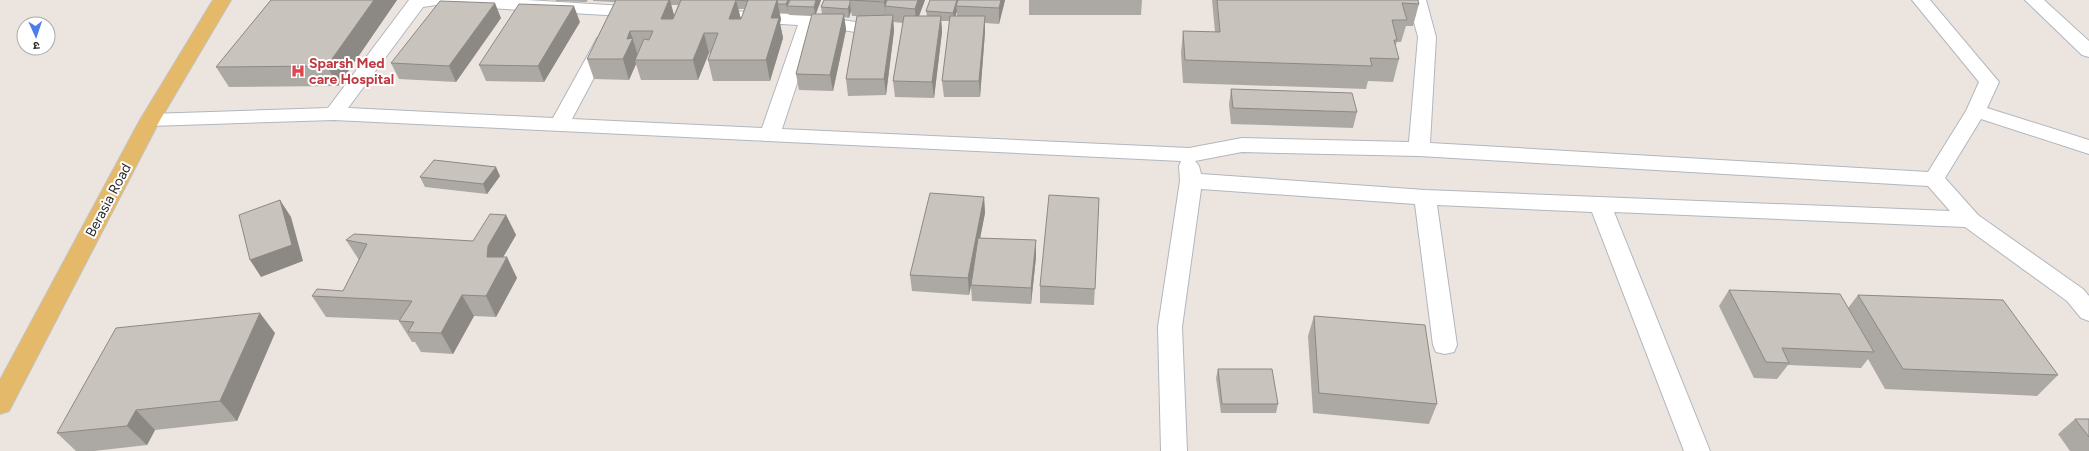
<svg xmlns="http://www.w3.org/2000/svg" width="2089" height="451" viewBox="0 0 2089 451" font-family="Figtree,'Noto Sans Devanagari',sans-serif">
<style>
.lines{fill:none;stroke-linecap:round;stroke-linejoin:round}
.minor-casing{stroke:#b2b6bd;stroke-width:2}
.major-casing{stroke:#c4c4c4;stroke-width:2}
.minor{fill:#fff;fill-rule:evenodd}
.major{fill:#e5b96a;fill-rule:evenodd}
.wall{fill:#aca8a3;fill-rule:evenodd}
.shaded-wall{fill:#8c8884}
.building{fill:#c8c3bd;stroke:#8c8884}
.labels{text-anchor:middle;stroke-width:4;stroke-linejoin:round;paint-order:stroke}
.health-label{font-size:14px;font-weight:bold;fill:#be3a42;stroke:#fff;text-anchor:start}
.street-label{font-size:14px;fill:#2b2b2b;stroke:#fff}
</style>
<rect width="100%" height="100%" fill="#ece5df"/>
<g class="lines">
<defs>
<path id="minor" d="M409,0H527L640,7L646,8L649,12L646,16L640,17L436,5L423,7L348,108L553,118L595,42L597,38L604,36L611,38L613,42L572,119L762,128L798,25L704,19L701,15L704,11L710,10L809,15L862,23L868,24L871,28L868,32L862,33L816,26L782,129L1189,148L1242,138L1409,142L1418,37L1408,0H1426L1436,37L1430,143L1928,172L1966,111L1979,82L1912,0H1930L1999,82L1987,108L2089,140V154L1981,119L1945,178L1978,215L2083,289L2089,296V321L2081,318L2067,301L1965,227L1614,212L1710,451H1684L1592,212L1437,205L1457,345L1454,352L1445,354L1436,352L1433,345L1415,204L1201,189L1182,327L1187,451H1161L1158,327L1180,181L1179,166L1181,161L334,120L150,126L143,125L140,120L143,115L150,114L328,108ZM1242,152L1419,156L1928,186L1950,211L1425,190L1201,174L1199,166L1195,161Z
M2025,0H2044L2089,41V57L2082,55Z"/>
<path id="major" d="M213,0H231L160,120L9,411L0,414V380L140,120Z"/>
</defs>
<use href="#minor" class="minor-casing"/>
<use href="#major" class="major-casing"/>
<use href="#minor" class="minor"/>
<use href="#major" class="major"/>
</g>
<path class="wall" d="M271,0H397L338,86L229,87L216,67Z
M555,0H588L586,2L556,1Z
M593,0H821L816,14H822L821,7L824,0H925L919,16H927L926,11L930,0H1005L999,24L985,23V32L980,97H944L942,81L950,21H941L942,32L934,98L895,97L893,81L903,23L893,22L894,31L886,95L848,96L846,79L857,16H852L851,11L849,18L844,17L846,30L833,91L799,90L796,74L812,16L789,15L788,12V13H779L781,19L780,23L783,38L770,81H713L708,60L710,53H709L698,80H641L636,64L629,80L594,79L587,59L615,2L593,1ZM671,5H678L674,15ZM738,9H744L741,19ZM957,11V16H955Z
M1029,0H1142L1141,15H1029Z
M1212,0H1418L1419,4L1413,26H1406L1401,42H1397L1395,47L1399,59L1393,82L1368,81L1366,89L1183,83L1181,53L1183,31L1215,32Z
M501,18L456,82L399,79L391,63Z
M580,22L544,82L486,81L479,65Z
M1231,89L1357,112L1353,128L1231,124L1229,105Z
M500,176L487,194L425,187L420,177Z
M984,197L985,213L980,238L1036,240V257L1031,304L972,301L971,287L969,295L912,291L910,275Z
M1099,198L1094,305L1040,303V286Z
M506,215L516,235L503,257L517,278L496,317L474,316L453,354L421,352L415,342H412L399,321L400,320L326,317L312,296L343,291L359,260L346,240L473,241Z
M1729,290L1848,308L1858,295L2058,375L2037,396L1885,389L1868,359L1861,368L1788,365L1777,379L1754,378L1719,306Z
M1314,316L1437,404L1429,424L1313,413L1308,336Z
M275,333L237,421L155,430L147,445L94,451H76L57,433Z
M1218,369L1278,404L1276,413H1221L1216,378Z
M2075,419H2089V451H2070L2058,434Z"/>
<path class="shaded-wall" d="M374,0H397L338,86L327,66Z
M669,0H670L675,19H661Z
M736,0L741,19H729Z
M777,0L781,19L780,23L783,38L770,81L766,60L771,18Z
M788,0H793L787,6L788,12V13L786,4Z
M816,0H821L815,16L814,7Z
M885,0H892L885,6L886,18L884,2Z
M918,0H925L916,24L915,9Z
M957,0H960L956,6L957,11L954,22L953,13Z
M1001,0H1005L999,24V8Z
M495,3L501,18L456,82L449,66Z
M850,3L851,11L849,18L848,9Z
M574,6L580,22L544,82L538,66Z
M844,14L846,30L833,91L830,75Z
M893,15L894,31L886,95L884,79Z
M941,16L942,32L934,98L932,82Z
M985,16V32L980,97L979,81Z
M630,31L639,59L635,60L636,64L629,80L623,59L627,39Z
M704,33L709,53L698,80L693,60Z
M496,167L500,176L487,194L483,184Z
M984,197L985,213L969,295L968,278Z
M280,200L291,217L303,261L261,277L250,260Z
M506,215L516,235L498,266L507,257L517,278L496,317L486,296L487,257L488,246Z
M1036,240V257L1031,304V288Z
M462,295L474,316L453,354L441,333Z
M260,313L275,333L237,421L220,401Z
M136,410L155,430L147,445L127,426Z"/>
<path class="building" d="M271,0H374L327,66L216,67Z
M616,0H669L661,19H673L681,0H736L729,19H741L748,0H777L771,18H779L766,60H708L718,33H704L693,60H635L644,39L649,40L653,31H630L627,39L633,38L623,59H587Z
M736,0H748V1Z
M777,0H788L786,4H778Z
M790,0H816L814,7L787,6Z
M824,0H850V3L848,9L821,7Z
M850,0H885L884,2Z
M887,0H918L915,9L885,6Z
M930,0H957L953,13L926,11Z
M958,0H1001L999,8L956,6Z
M1217,0H1418L1419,4L1402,3L1407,20H1392L1397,40H1394L1399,59L1370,58L1372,66L1185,60L1183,31L1220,32Z
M440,1L495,3L449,66L391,63Z
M519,4L574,6L538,66L479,65Z
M812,14H844L830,75L796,74Z
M893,15L884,79H846L857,16Z
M904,16H941L932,82L893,81Z
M950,16H985L979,81H942Z
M1231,89L1352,93L1357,112L1233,108Z
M434,160L496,167L483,184L420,177Z
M930,193L984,197L968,278L910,275Z
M1049,195L1099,198L1095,289L1040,286Z
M280,200L292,245L250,260L239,215Z
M490,214L506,215L488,246L487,257H507L486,296L462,295L441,333L408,332L414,322L399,321L412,301L312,296L317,289L343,291L367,244L346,240L354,234L473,241Z
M978,238L1036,240L1031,288L971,285Z
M1729,290L1840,294L1874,352L1782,348L1789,363L1766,362Z
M1858,295L2003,300L2058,375L1903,369Z
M260,313L220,401L136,410L127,426L57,433L116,328Z
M1314,316L1425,325L1437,404L1319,393Z
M1218,369H1272L1278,404H1222Z
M2075,419H2089V437Z"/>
<defs>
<symbol id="hospital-bare" viewBox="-9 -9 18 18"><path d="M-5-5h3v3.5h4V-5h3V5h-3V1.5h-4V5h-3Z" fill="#e0444e" stroke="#fff" stroke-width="2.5" paint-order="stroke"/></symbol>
</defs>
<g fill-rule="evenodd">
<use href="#hospital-bare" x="288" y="61" width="20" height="20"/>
</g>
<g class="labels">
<g class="health-label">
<text x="309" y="68">Sparsh Med<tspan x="309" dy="16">care Hospital</tspan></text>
</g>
<g class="street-label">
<text transform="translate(108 200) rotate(-62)" y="5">Berasia Road</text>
</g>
</g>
<g transform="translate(36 36) rotate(177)"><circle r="19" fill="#ffffff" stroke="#aaaaaa"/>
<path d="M0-3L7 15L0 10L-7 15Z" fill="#4c7deb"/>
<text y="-6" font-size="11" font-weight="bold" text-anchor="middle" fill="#2b2b2b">उ</text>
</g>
</svg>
